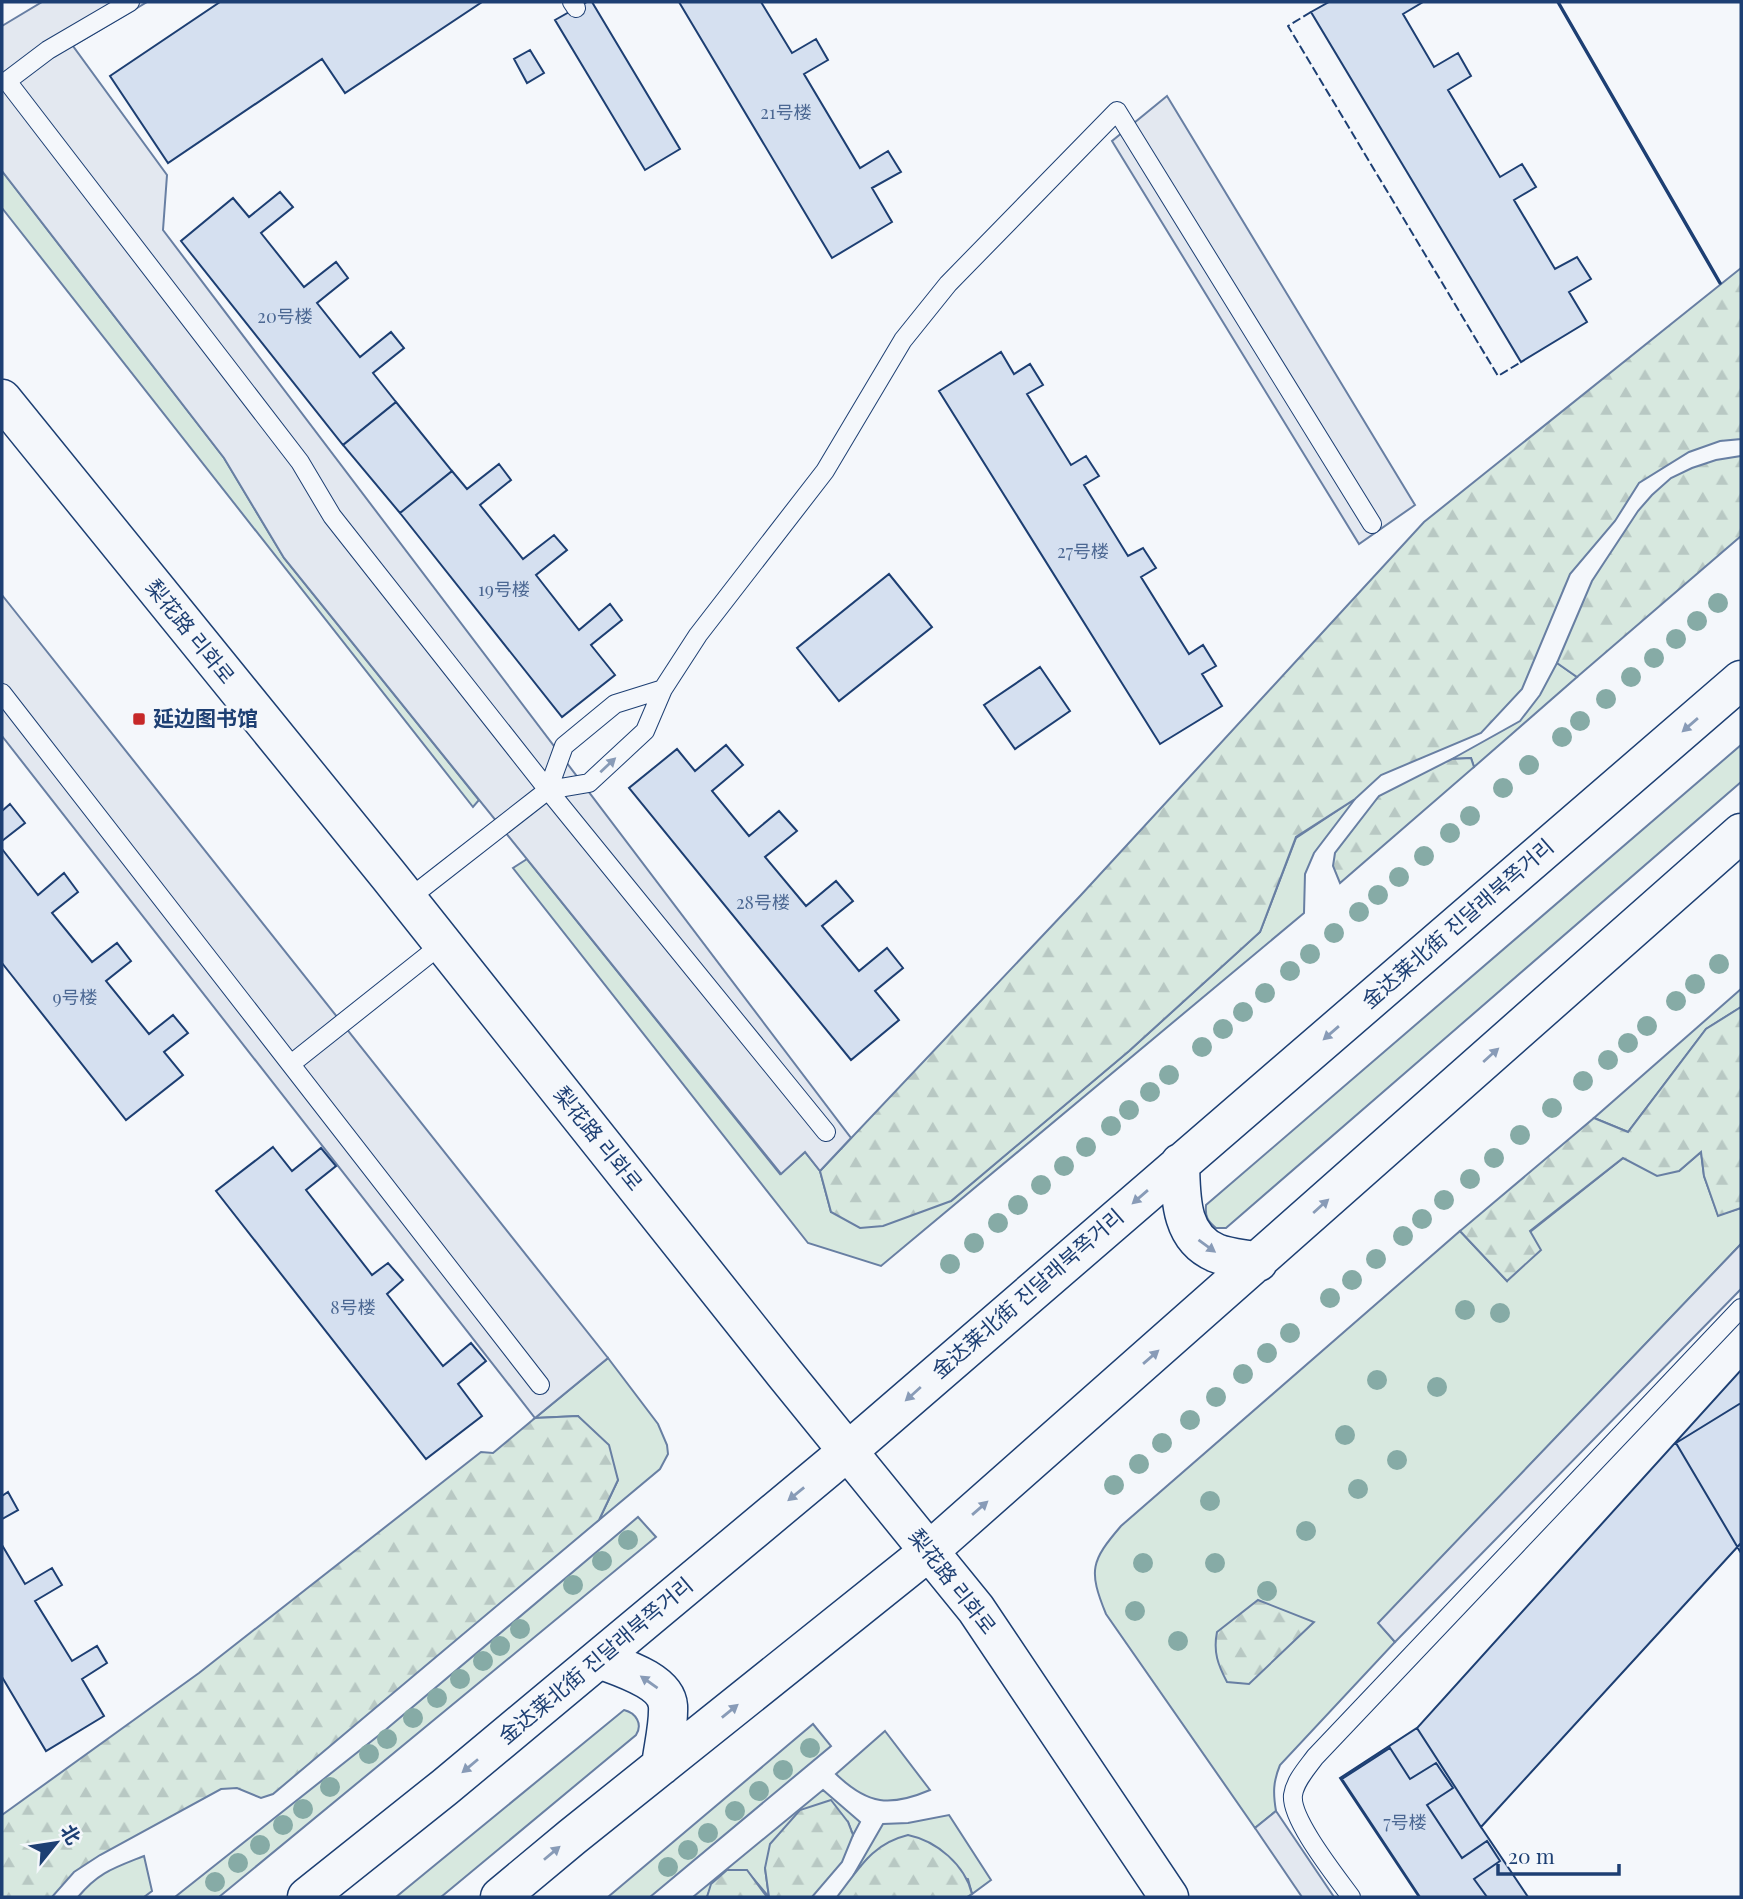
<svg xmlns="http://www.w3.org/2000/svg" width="1743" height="1899" viewBox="0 0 1743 1899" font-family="'Playfair Display','Noto Sans SC','Noto Sans KR',serif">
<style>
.green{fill:#d7e8df;stroke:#687fa3;stroke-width:2}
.forest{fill:url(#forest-firs);stroke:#687fa3;stroke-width:2}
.parking{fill:#e3e8f0;stroke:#687fa3;stroke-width:2}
.building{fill:#d5e0f0;stroke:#1d3f73;stroke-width:2}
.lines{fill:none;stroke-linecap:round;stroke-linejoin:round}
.lane-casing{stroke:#1d3f73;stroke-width:20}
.secondary-casing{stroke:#1d3f73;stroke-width:41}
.lane{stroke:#f4f7fb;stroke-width:18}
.secondary{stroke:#f4f7fb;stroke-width:38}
.fence{stroke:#1d3f73;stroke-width:2;stroke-dasharray:9 3.5;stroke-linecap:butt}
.wall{stroke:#1d3f73;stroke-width:3.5}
.tree{fill:#86aba6}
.oneway{fill:#889bb7}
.poi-dot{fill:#c62828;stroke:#f4f7fb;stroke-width:2.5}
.labels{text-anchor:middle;stroke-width:5;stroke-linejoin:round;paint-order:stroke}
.number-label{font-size:18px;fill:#4b6792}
.street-label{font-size:21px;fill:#1d3f73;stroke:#f4f7fb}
.poi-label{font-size:21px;font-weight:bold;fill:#1d3f73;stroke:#f4f7fb;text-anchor:start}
</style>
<defs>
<pattern id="forest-firs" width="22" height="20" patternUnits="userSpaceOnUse" patternTransform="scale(1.75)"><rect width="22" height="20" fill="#d7e8df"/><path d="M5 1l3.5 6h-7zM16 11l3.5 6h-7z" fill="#b8c8c3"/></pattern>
</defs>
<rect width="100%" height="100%" fill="#f4f7fb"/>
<path class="green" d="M2,171L224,458L284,558L479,800L473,807L2,208Z
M1557,663L1577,677L1474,767L1471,758L1452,759L1520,721L1540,695Z
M1741,745V782L1226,1228H1216C1207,1221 1205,1216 1206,1205Z
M1355,799L1314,853L1305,874L1304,913L881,1266L808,1243L513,868L527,859L780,1174L805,1152L820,1171L831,1212L951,1201L1129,1051L1260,932L1296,838Z
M1741,989V1007L1706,1029L1628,1132L1594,1118Z
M1701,1152L1704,1176L1718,1215L1741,1208V1244L1379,1623L1395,1642L1280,1765C1273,1782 1273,1793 1276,1811L1255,1828L1106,1614C1088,1570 1091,1561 1121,1526L1460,1231L1507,1281L1530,1232L1623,1158L1679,1171Z
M608,1358L658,1424L667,1445L668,1454L660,1469L599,1520L618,1480L578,1416L535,1418Z
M638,1517L656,1537L219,1897H175L383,1732Z
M624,1710C636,1713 643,1724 636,1735L441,1897H396Z
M813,1724L831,1746L650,1897H608Z
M885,1731L930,1790C890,1807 868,1805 836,1774Z
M823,1790L860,1822L853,1835L848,1822L765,1868L769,1897L746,1870C723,1870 715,1874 707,1897H693Z
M949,1815L991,1880L972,1894L968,1879L868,1858L853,1876L883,1824L908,1823Z
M144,1856L152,1891L144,1897H78C99,1872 114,1868 144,1856Z"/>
<path class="forest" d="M1741,268V439L1720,441L1689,452L1639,483L1615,521L1570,574L1522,689L1481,733L1381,775L1355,799L1296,837L1260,932L1129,1051L951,1201L883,1226L860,1228L831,1212L820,1171L1081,895L1424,522Z
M1741,456V536L1577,677L1557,663L1592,581L1638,511L1652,495L1671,478L1692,468L1716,460Z
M1471,758L1474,767L1340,883L1333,866L1335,853L1379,796L1452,759Z
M1741,1007V1208L1718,1216L1704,1176L1701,1152L1679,1171L1657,1176L1623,1158L1530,1231L1541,1250L1507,1281L1460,1231L1594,1118L1628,1132L1706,1029Z
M578,1416L609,1445L618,1480L599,1520L273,1794L261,1798L237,1788L221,1789L100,1855L74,1872L52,1897H2V1815L199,1673L481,1452L493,1453L535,1418Z
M1258,1600L1314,1622L1249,1684L1227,1682C1218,1665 1213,1652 1217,1632Z
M831,1800L848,1822L853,1835L842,1862L812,1897H769L765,1868L770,1844L800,1810Z
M908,1835C937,1841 965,1865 972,1894L967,1897H837C859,1869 871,1844 908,1835Z
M727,1870H747L767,1897H707L711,1884Z"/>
<path class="parking" d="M42,2H147L73,46L167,175L163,230L851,1138L820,1171L805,1152L781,1174L284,558L224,458L2,171V26Z
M1167,96L1415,505L1359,544L1112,141Z
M2,595L608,1358L535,1418L2,736Z
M1741,1244V1289L1395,1642L1378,1623Z
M1276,1811L1334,1897H1302L1255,1828Z"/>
<path class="building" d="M220,2H482L345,93L322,59L168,163L110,76Z
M587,2H592L680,149L645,170L555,20Z
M679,2H761L792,53L816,39L828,60L804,74L860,168L888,151L901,172L872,188L892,222L832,258Z
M1329,2H1423L1403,14L1434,67L1458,53L1471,76L1448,90L1500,177L1522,164L1536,187L1514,200L1555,269L1577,257L1591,279L1569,292L1587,322L1521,362L1311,12Z
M530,50L544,73L527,83L514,59Z
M280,192L293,207L261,233L304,287L336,262L348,278L317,303L360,357L391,332L404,348L373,373L396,402L343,445L181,241L233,198L249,217Z
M1001,352L1014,374L1030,364L1043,385L1027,394L1071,465L1086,456L1099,476L1084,485L1128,556L1143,548L1156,568L1141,577L1189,654L1203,645L1216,666L1202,674L1222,706L1160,744L939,391Z
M396,402L452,471L400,513L343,445Z
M499,464L511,480L480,505L523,559L554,535L567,550L536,575L579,630L610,604L622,620L591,645L615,675L562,717L400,513L452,471L467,489Z
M889,574L932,627L839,701L797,648Z
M1040,667L1070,711L1015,749L984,705Z
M726,745L743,765L712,791L749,836L779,811L797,831L765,857L806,906L836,881L853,901L822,926L859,971L887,948L903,968L875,991L899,1020L851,1060L629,788L677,749L695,771Z
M10,804L25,823L2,841V811Z
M2,849L38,895L64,873L78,892L52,913L92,962L117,943L131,961L106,981L149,1034L173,1015L188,1033L164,1052L183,1075L126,1120L2,963Z
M273,1147L292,1171L321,1148L336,1166L306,1190L372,1275L388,1263L403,1280L387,1294L443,1366L471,1343L486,1361L458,1384L482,1416L426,1459L216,1191Z
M1741,1370V1543L1481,1827L1417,1728Z
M1741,1403V1553L1676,1443Z
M8,1492L18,1510L2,1519V1496Z
M2,1545L25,1584L52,1568L62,1585L35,1601L72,1661L97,1646L107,1663L82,1679L104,1716L46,1751L2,1677Z
M1417,1728L1481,1827L1528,1897H1419L1340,1778Z
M1390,1748L1410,1779L1436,1763L1453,1788L1427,1805L1462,1858L1487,1841L1500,1861L1474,1879L1487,1897H1420L1342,1779Z"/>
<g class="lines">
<defs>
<path id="lane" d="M130,2L48,50L7,81L300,462L332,516L548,790L826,1132
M572,2L576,8
M2,693L540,1385
M548,790L564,746L615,704L663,689
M407,900L548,790L589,783L645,731L663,689L698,635L825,471L903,340L948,284L1117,111L1372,524
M291,1064L442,944
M1351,1897C1336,1876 1290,1819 1293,1795C1295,1781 1307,1768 1315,1757L1741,1308"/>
<path id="secondary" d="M2,399L389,876L785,1374L976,1609L1169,1897
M1180,1163C1181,1196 1179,1237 1216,1253C1228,1258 1245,1259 1258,1262
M599,1659C619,1667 666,1680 668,1706C669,1725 663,1748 661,1766
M307,1897L445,1787L848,1451L1741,680
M500,1897L572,1837L928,1552L1741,833"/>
</defs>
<use href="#lane" class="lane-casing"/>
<use href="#secondary" class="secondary-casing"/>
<use href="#lane" class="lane"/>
<use href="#secondary" class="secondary"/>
<path class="fence" d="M1311,12L1288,26L1498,376L1521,362"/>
<path class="wall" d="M1558,2L1720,283"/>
</g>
<g class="tree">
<circle cx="1718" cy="603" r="10"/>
<circle cx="1697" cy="621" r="10"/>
<circle cx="1676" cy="639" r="10"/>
<circle cx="1654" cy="658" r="10"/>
<circle cx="1631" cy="677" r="10"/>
<circle cx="1606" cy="699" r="10"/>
<circle cx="1580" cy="721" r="10"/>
<circle cx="1562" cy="737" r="10"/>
<circle cx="1529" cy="765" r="10"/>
<circle cx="1503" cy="788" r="10"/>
<circle cx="1470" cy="816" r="10"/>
<circle cx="1450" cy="833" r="10"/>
<circle cx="1424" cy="856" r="10"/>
<circle cx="1399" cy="877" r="10"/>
<circle cx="1378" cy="895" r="10"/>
<circle cx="1359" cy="912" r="10"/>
<circle cx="1334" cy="933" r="10"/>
<circle cx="1310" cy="954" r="10"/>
<circle cx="1719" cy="964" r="10"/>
<circle cx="1290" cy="971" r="10"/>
<circle cx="1695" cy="984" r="10"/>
<circle cx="1265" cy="993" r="10"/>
<circle cx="1676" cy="1001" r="10"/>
<circle cx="1243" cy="1012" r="10"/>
<circle cx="1647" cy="1026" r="10"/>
<circle cx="1223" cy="1029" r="10"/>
<circle cx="1628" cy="1043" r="10"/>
<circle cx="1202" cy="1047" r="10"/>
<circle cx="1608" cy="1060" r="10"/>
<circle cx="1169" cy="1075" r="10"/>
<circle cx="1583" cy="1081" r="10"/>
<circle cx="1150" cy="1092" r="10"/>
<circle cx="1552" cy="1108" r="10"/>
<circle cx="1129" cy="1110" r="10"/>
<circle cx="1111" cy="1126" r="10"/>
<circle cx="1520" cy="1135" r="10"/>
<circle cx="1086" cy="1147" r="10"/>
<circle cx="1494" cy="1158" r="10"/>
<circle cx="1064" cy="1166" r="10"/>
<circle cx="1470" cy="1179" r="10"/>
<circle cx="1041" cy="1185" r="10"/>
<circle cx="1444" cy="1200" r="10"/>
<circle cx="1018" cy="1205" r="10"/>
<circle cx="1422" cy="1219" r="10"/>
<circle cx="998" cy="1223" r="10"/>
<circle cx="1403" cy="1236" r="10"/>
<circle cx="974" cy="1243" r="10"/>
<circle cx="1376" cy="1259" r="10"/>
<circle cx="950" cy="1264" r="10"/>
<circle cx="1352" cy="1280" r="10"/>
<circle cx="1330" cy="1298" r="10"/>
<circle cx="1465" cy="1310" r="10"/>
<circle cx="1500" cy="1313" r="10"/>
<circle cx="1290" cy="1333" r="10"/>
<circle cx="1267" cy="1353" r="10"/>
<circle cx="1243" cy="1374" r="10"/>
<circle cx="1377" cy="1380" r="10"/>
<circle cx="1437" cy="1387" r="10"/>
<circle cx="1216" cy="1397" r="10"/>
<circle cx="1190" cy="1420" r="10"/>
<circle cx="1345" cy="1435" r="10"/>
<circle cx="1162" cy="1443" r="10"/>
<circle cx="1397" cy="1460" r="10"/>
<circle cx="1139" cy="1464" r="10"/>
<circle cx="1114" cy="1485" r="10"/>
<circle cx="1358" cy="1489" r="10"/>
<circle cx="1210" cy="1501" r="10"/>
<circle cx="1306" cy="1531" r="10"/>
<circle cx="628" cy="1540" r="10"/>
<circle cx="602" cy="1561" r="10"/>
<circle cx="1143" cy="1563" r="10"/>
<circle cx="1215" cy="1563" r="10"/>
<circle cx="573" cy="1585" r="10"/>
<circle cx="1267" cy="1591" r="10"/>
<circle cx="1135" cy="1611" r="10"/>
<circle cx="520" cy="1629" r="10"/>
<circle cx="1178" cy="1641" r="10"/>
<circle cx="500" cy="1646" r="10"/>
<circle cx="483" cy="1661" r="10"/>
<circle cx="460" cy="1679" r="10"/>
<circle cx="437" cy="1698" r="10"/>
<circle cx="413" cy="1718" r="10"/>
<circle cx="387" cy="1739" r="10"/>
<circle cx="810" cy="1748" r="10"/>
<circle cx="369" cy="1754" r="10"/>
<circle cx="783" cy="1770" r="10"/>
<circle cx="330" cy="1787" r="10"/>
<circle cx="759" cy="1791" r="10"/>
<circle cx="303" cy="1809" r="10"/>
<circle cx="735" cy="1811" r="10"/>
<circle cx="283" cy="1825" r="10"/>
<circle cx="708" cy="1833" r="10"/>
<circle cx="260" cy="1845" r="10"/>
<circle cx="688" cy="1850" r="10"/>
<circle cx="238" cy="1863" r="10"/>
<circle cx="668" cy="1867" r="10"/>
<circle cx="215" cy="1882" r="10"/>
</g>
<defs><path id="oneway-solid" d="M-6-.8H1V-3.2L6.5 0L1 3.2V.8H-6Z" transform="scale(1.75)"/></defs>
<g class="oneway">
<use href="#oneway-solid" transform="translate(1690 725) rotate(139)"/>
<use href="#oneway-solid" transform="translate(608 765) rotate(-43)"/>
<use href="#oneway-solid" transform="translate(1331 1033) rotate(139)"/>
<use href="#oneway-solid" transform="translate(1491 1055) rotate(-42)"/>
<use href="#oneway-solid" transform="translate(1140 1197) rotate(139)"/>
<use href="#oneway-solid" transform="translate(1321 1206) rotate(-42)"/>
<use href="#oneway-solid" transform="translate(1207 1246) rotate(36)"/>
<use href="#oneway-solid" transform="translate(1151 1357) rotate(-41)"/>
<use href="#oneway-solid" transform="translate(913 1394) rotate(138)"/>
<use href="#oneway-solid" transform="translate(796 1494) rotate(141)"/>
<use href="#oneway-solid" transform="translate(980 1508) rotate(-41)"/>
<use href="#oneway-solid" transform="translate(649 1682) rotate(-145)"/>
<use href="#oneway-solid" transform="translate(730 1711) rotate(-39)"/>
<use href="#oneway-solid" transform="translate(470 1766) rotate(140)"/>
<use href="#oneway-solid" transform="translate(552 1853) rotate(-40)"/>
</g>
<rect class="poi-dot" x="132" y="712" width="14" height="14" rx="3.5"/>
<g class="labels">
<g class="number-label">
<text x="786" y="119">21号楼</text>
<text x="285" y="323">20号楼</text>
<text x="1083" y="558">27号楼</text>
<text x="504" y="596">19号楼</text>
<text x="763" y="909">28号楼</text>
<text x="75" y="1004">9号楼</text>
<text x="353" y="1314">8号楼</text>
<text x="1405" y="1829">7号楼</text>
</g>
<g class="street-label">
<text transform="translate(190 632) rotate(51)" y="7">梨花路 리화로</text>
<text transform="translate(1458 924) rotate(-41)" y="7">金达莱北街 진달래북쪽거리</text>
<text transform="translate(598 1139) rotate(51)" y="7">梨花路 리화로</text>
<text transform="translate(1028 1294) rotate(-41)" y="7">金达莱北街 진달래북쪽거리</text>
<text transform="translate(952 1582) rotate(52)" y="7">梨花路 리화로</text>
<text transform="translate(596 1661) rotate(-40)" y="7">金达莱北街 진달래북쪽거리</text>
</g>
<g class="poi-label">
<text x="153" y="726">延边图书馆</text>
</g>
</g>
<rect width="1743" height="1899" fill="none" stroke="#1d3f73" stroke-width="7"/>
<g transform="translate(56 1843) rotate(60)" stroke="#f4f7fb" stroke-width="5" paint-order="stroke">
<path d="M0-5L12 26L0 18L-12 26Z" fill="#1d3f73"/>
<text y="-10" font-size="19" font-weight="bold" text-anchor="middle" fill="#1d3f73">北</text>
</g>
<path d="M1498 1864v10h121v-10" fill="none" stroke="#1d3f73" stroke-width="3.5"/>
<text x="1508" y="1864" font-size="21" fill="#1d3f73" stroke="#f4f7fb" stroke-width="5" paint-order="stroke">20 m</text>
</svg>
